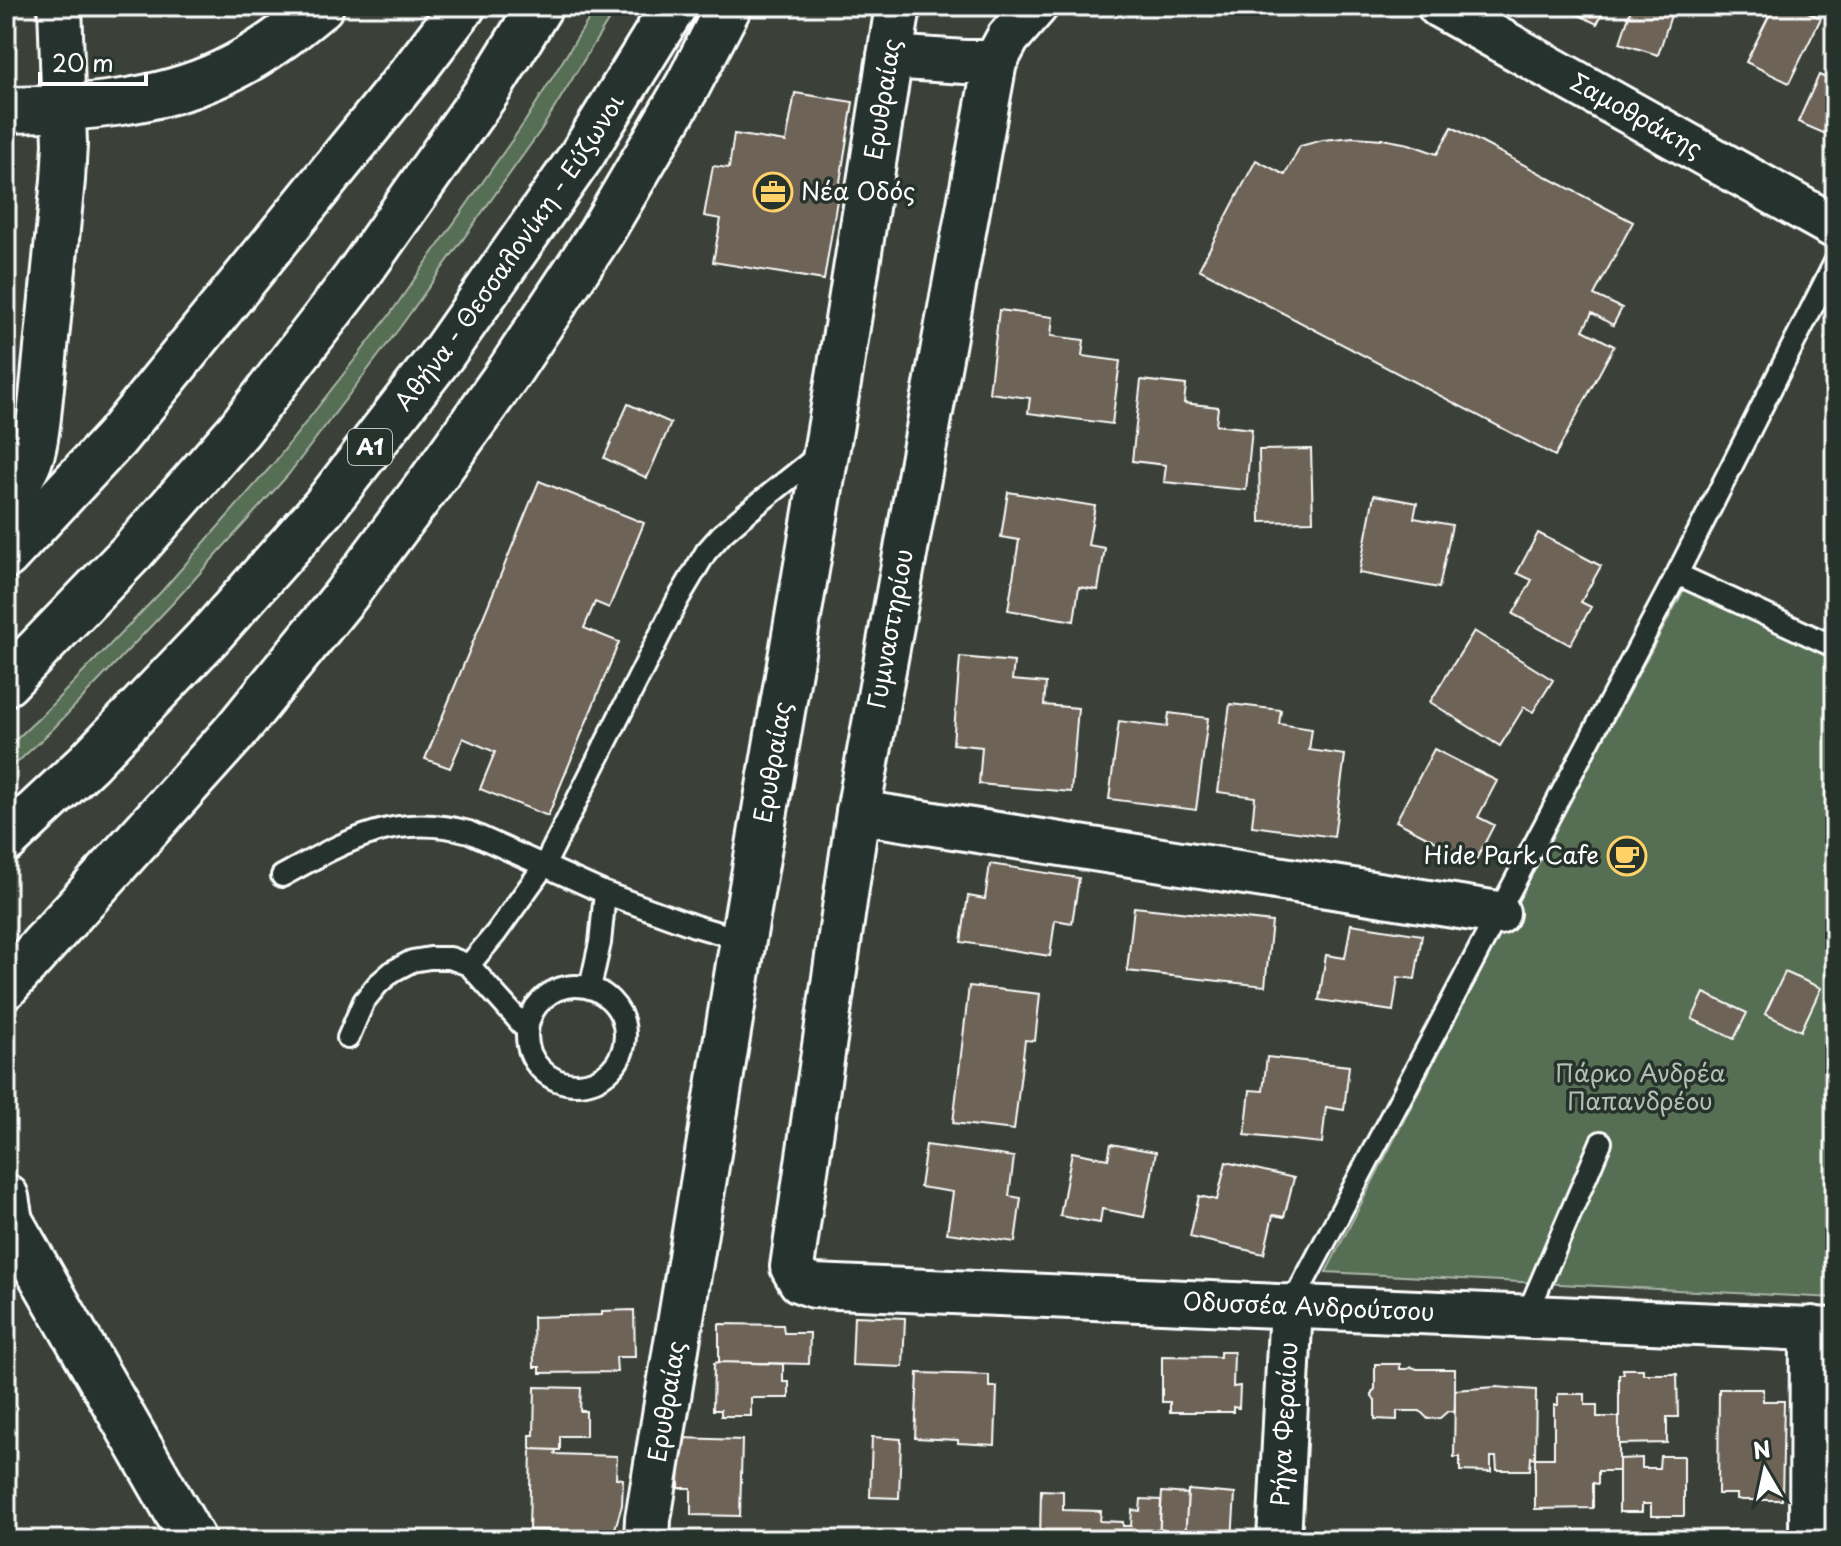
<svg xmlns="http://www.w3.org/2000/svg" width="1841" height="1546" viewBox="0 0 1841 1546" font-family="'Playpen Sans',sans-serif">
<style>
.green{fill:#566e53;stroke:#aab6a9;stroke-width:2}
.building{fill:#6d6356;stroke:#fff;stroke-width:2}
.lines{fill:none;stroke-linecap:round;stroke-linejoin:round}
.lane-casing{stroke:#fff;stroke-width:26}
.street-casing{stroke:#fff;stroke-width:48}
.secondary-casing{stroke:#fff;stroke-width:50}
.highway-casing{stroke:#fff;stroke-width:50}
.lane{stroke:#26332d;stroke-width:20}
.street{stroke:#26332d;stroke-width:42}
.secondary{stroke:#26332d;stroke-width:44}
.highway{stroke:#26332d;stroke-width:44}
.labels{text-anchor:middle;stroke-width:7;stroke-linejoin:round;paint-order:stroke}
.shield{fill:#26332d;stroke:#bec2c0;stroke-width:2}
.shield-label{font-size:22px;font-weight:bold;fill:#fff}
.street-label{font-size:24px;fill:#fff;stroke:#26332d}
.poi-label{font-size:24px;fill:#fff;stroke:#26332d;text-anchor:start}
.park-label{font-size:24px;fill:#b3beb2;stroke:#26332d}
</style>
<rect width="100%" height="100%" fill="#3b4139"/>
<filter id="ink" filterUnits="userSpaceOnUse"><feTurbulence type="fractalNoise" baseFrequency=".0125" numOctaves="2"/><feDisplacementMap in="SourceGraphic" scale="16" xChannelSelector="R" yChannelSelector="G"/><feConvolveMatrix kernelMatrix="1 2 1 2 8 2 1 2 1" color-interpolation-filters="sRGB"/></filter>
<g filter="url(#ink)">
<path class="green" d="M597,6H617L541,130L401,326L288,475L173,603L52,730L6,773V749L40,717L161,592L274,463L388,317L524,123Z
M1686,586L1835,658V1298L1326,1272L1528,879Z"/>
<path class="building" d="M1498,6H1524L1519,16Z
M1561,6H1606L1597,24Z
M1632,6H1674L1658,55L1620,43Z
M1774,6H1795L1821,18L1789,83L1746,62Z
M1819,75L1835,82V138L1798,122Z
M795,93L853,102L824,280L713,262L721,219L704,216L713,166L729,168L734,134L786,142Z
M1452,127L1633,222L1594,295L1622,308L1613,325L1592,313L1583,330L1614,346L1555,456L1199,269L1256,160L1285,175L1300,146L1323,140L1354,137L1382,139L1409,144L1437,154Z
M999,310L1053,317L1051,336L1084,340L1082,356L1120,361L1112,424L1028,413L1030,398L989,393Z
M1141,380L1186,385L1184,403L1218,407L1216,425L1252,429L1246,490L1164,482L1166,465L1132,461Z
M628,404L671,423L647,478L604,458Z
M1311,449L1313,521L1260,522L1259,450Z
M539,481L644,523L609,608L595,602L584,628L619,642L548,816L480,789L495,752L463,738L450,768L425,759Z
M1008,492L1095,506L1088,545L1105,548L1098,590L1079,587L1074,621L1008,610L1019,540L1001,537Z
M1374,495L1417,503L1414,518L1452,525L1439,588L1359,573Z
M1538,533L1601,566L1581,602L1591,607L1570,645L1513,614L1532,580L1517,573Z
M1474,631L1553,680L1533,712L1524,707L1500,746L1430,702Z
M960,657L1014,662L1012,680L1046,683L1044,705L1078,708L1071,792L979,784L982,747L953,744Z
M1230,704L1281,710L1279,724L1312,729L1309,750L1345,755L1334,837L1252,826L1255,797L1218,792Z
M1169,713L1208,718L1196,810L1109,799L1119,721L1167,727Z
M1434,749L1497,781L1478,817L1494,825L1475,862L1396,821Z
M990,864L1079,878L1072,923L1055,920L1050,956L961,942L968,896L985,899Z
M1134,907L1272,922L1265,986L1127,971Z
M1351,924L1422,935L1415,979L1398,977L1393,1011L1319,1000L1326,955L1345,958Z
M1785,972L1821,988L1801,1031L1765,1014Z
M969,986L1040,994L1035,1041L1025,1040L1014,1130L953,1123Z
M1704,993L1747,1013L1734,1039L1692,1019Z
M1267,1057L1349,1066L1344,1110L1326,1107L1322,1143L1245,1135L1250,1090L1263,1091Z
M1111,1144L1156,1152L1144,1217L1102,1209L1100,1223L1060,1216L1072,1152L1108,1159Z
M926,1145L1014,1157L1009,1196L1021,1198L1015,1242L947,1233L953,1192L920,1187Z
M1226,1162L1294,1178L1284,1217L1273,1215L1264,1254L1190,1237L1199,1196L1217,1200Z
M634,1310L635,1357H616L617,1372L540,1373V1367H534L533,1317L602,1315V1311Z
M854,1316L905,1318L903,1367L852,1365Z
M719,1324L783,1325L784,1333H810L809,1364L719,1362Z
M1220,1352H1234L1233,1387L1240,1386L1239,1408L1233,1407V1412H1170V1402H1162V1356L1220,1357Z
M719,1362L783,1364V1382H789V1398H751V1416H721V1410H713L714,1363Z
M1375,1364H1400V1369H1407L1412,1367L1417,1369H1455V1412L1448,1411L1440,1418L1428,1419L1420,1411H1397V1420L1375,1419V1400L1372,1397V1392L1375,1389Z
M1623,1369H1643V1374H1677L1678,1417H1667V1443L1619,1444V1374H1624Z
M918,1373L989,1375V1387H997L995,1445L958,1443V1440L915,1438Z
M535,1387L581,1388L580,1411H586V1436H560V1450L530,1449V1435H534Z
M1496,1387L1536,1390L1535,1458L1531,1457L1530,1470H1497L1496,1457H1491V1472L1460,1471V1457H1454L1455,1390Z
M1719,1389H1763V1401H1784L1782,1500H1742L1737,1499V1494H1718Z
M1558,1394H1585V1405H1597V1417H1619V1471H1598V1484L1593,1483V1508L1535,1509V1458H1554V1405H1558Z
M872,1437L901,1439L899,1498L870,1497Z
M680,1438L742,1440L740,1516L691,1515V1488H679Z
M531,1449L556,1450L555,1454L617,1456L616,1478L623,1479L622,1505L614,1532L529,1530Z
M1660,1456H1684V1516H1651V1504H1642V1512H1619V1459L1642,1458V1468H1659Z
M1041,1490L1063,1491V1510L1101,1511L1100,1521L1123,1522V1526H1131L1132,1510L1140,1511L1141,1499L1161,1500L1159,1540H1040Z
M1188,1490L1235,1494L1232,1540H1185Z
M1162,1492L1188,1494L1185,1540H1159Z"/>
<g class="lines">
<defs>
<path id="lane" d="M1677,574L1835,262
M282,876C346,841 394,812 469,832L605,893L695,926L743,940
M469,965L496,933L544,866L677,601L706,552L722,534L744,515L820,454
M527 1035a49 49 0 1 1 98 0a49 49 0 1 1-98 0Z
M590,988L600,943L605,893
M348,1038L364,1001L378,984L393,971L412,961L430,958H450L469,965L527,1030
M1291,1306L1677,574L1835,647
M1526,1317L1601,1142"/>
<g id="street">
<path id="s1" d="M1036,6L1008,38L995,62L858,812L792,1267L800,1281L814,1286L1835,1330"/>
<path id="s2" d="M1439,6L1835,227"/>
<path d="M889,57L965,62H995"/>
<path d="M6,499C32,468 34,456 39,417L63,180L65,144L60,6"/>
<path d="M858,812L1498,913"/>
<path id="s3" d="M1279,1540L1291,1306"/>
<path d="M1811,1540L1812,1328"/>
</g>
<g id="secondary">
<path d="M6,110C79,109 157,104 224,72C260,55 291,31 321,6"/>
<path d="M6,1214L193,1540"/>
<path id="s4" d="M647,1540L648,1519L743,940L840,371L898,6"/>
</g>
<g id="highway">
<path d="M6,556L116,438L415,69L463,6"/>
<path d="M6,683L132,552L239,430L355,279L488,90L540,6"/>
<path id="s5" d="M6,840L88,763L213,632L324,507L444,352L582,155L674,6"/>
<path d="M6,986L234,733L345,596L429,484L509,372L601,233L688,85L729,6"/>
<path d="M6,1197L10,1221"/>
</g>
</defs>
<use href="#lane" class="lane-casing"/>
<use href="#street" class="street-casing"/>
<use href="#secondary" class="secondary-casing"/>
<use href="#highway" class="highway-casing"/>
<use href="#lane" class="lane"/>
<use href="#street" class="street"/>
<use href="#secondary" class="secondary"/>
<use href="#highway" class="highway"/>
</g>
</g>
<defs>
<symbol id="office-ring" viewBox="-11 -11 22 22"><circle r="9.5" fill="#26332d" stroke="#ffd166" stroke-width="1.5"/><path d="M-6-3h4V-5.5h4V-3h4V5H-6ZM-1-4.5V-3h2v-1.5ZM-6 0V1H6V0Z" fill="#ffd166"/></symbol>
<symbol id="cafe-ring" viewBox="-11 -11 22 22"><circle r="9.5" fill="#26332d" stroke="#ffd166" stroke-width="1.5"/><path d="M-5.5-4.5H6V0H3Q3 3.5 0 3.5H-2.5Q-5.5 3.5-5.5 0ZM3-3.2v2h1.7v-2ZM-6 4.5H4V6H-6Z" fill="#ffd166"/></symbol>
</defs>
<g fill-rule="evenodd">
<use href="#office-ring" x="751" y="170" width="44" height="44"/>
<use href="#cafe-ring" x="1605" y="834" width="44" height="44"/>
</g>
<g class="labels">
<rect class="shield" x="348" y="429" width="44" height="36" rx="6"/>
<g class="shield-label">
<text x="370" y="455">Α1</text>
</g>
<g class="street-label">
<text dy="8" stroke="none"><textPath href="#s4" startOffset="1460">Ερυθραίας</textPath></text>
<text dy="8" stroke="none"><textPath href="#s2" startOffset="226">Σαμοθράκης</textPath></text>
<text dy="8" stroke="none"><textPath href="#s5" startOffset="776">Αθήνα - Θεσσαλονίκη - Εύζωνοι</textPath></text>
<text transform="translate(891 629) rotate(-80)" y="8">Γυμναστηρίου</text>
<text dy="8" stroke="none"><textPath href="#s4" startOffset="788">Ερυθραίας</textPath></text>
<text dy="8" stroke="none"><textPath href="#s1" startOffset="1818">Οδυσσέα Ανδρούτσου</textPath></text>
<text dy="8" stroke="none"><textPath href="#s4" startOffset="140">Ερυθραίας</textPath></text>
<text dy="8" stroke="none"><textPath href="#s3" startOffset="116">Ρήγα Φεραίου</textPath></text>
</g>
<g class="poi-label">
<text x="801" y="200">Νέα Οδός</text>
<text x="1599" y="864" text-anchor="end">Hide Park Cafe</text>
</g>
<g class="park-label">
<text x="1640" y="1082">Πάρκο Ανδρέα<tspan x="1640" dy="28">Παπανδρέου</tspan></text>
</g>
</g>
<rect width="1841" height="1546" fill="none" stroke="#26332d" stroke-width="32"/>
<rect x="16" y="16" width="1809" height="1514" fill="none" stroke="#fff" stroke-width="3" filter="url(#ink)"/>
<g transform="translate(1765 1470) rotate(351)" stroke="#26332d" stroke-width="6" paint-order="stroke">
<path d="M0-6L14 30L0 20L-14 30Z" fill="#ffffff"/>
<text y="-12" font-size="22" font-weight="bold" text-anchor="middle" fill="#ffffff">N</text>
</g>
<path d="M40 72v12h106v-12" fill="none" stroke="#ffffff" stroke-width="4"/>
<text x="52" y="72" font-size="24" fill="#ffffff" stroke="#26332d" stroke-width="6" paint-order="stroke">20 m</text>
</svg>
